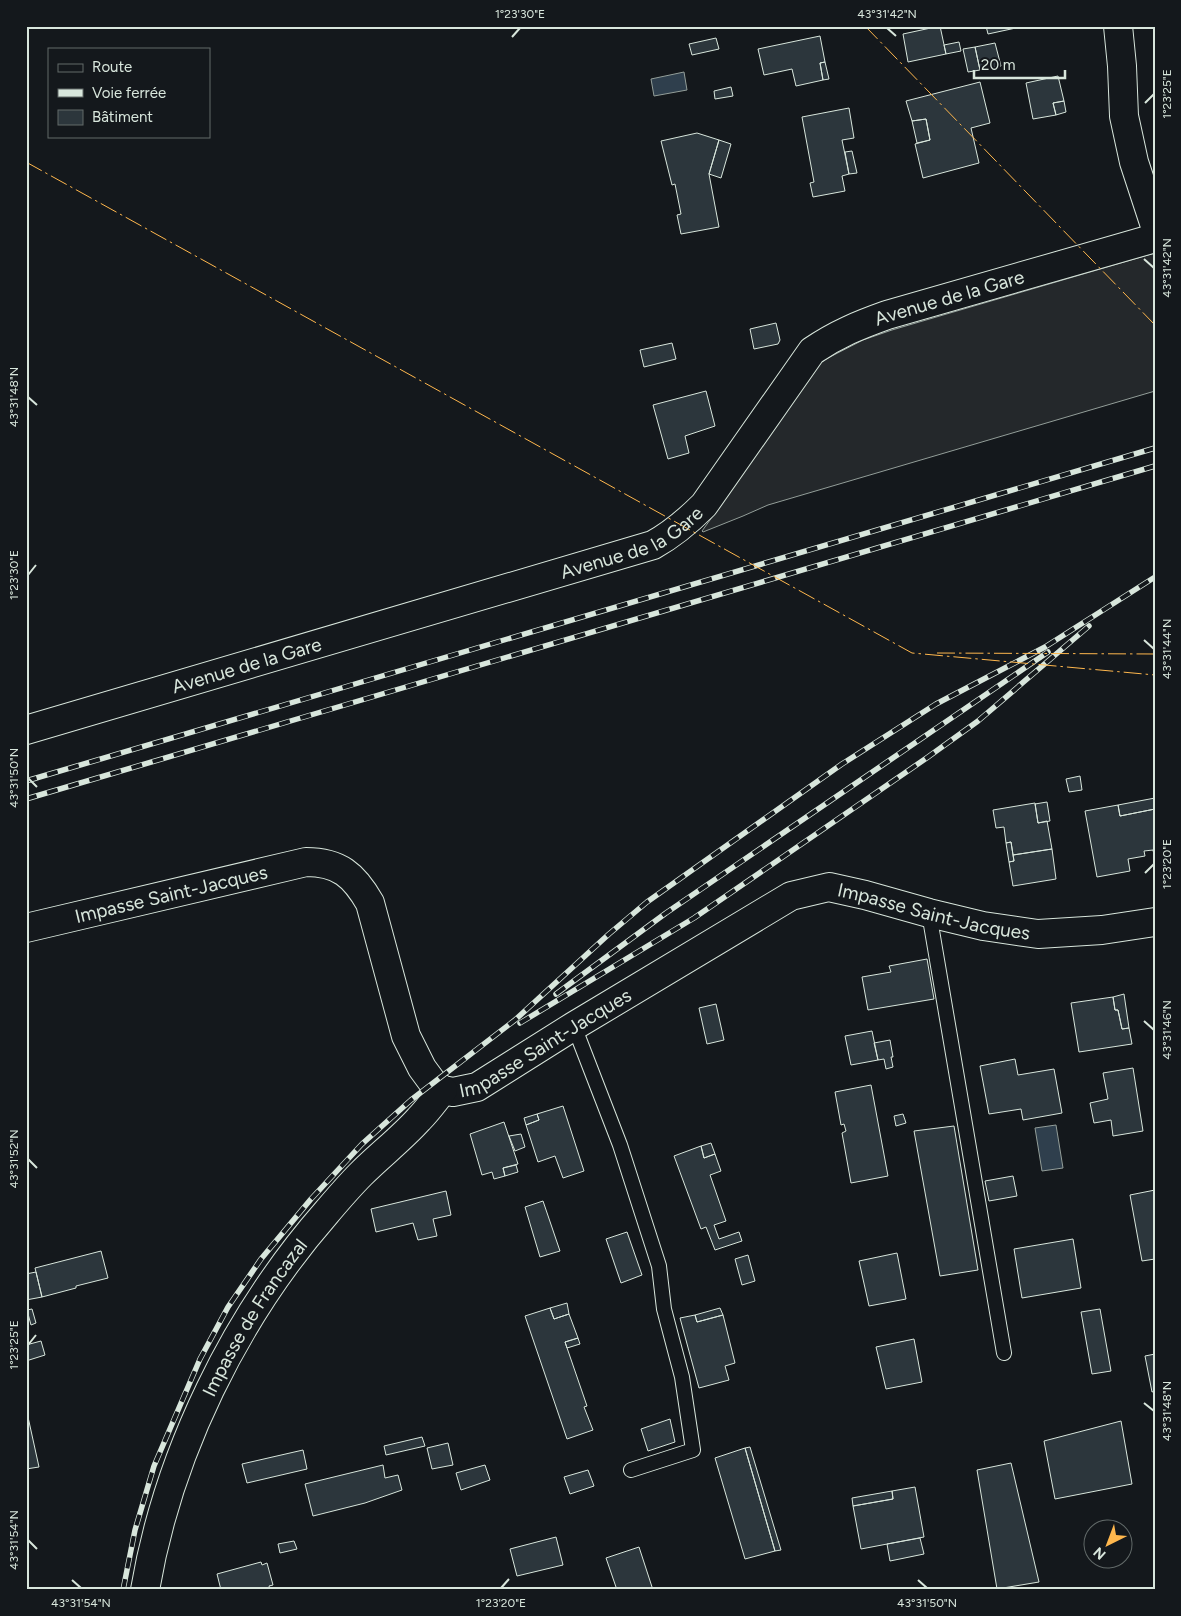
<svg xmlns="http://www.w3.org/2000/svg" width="1181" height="1616" viewBox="0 0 1181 1616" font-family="Figtree,sans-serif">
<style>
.parking{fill:#24282b;stroke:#939e99}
.water{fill:#2f3f4d;stroke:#939e99}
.building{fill:#2c363c;stroke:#d8e6dc}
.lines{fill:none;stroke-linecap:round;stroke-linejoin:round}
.service-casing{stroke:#d8e6dc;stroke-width:16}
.minor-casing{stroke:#d8e6dc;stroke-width:30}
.service{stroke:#14181c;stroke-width:14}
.minor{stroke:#14181c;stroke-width:28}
.rail-casing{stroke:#d8e6dc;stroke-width:5.5}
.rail{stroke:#14181c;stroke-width:4;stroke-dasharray:11;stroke-linecap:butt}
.power{stroke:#ffb74d;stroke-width:1;stroke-dasharray:18 4 2.5 4;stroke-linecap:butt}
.ticks{fill:none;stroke:#d8e6dc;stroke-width:2}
.labels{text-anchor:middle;stroke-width:4;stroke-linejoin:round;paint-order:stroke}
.street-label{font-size:19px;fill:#d8e6dc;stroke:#14181c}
.neatline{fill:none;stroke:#d8e6dc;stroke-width:2}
.ticks-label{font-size:12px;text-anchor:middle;fill:#d8e6dc}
</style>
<rect width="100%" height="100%" fill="#14181c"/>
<path class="parking" d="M1155,253V391L768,505L743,516L703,532L702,531L729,494L753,454L814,368L826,359L863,340L892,330Z"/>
<path class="water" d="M684,72L687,90L654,96L651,79Z
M1056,1125L1063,1168L1042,1171L1035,1128Z"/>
<path class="building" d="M940,26L946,54L908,62L903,34Z
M986,26H1025L988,34Z
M820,36L825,62L820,63L823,80L796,86L792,69L764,75L758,49Z
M716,38L719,49L692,55L689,44Z
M959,42L961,51L946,54L944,45Z
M995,43L1001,66L980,70L975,47Z
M975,47L980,70L968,72L963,49Z
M825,62L829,79L823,80L820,63Z
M1058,76L1064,101L1053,103L1056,115L1033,119L1026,83Z
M980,82L990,123L971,128L979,163L923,178L915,144L930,140L926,119L912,121L906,101Z
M731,87L733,96L715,99L714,91Z
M1064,101L1066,112L1056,115L1053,103Z
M849,108L854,138L842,140L849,174L842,176L845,191L813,197L810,183L814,182L802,117Z
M926,119L930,140L917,143L912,121Z
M697,133L719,140L709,174L719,227L681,234L677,215L681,214L675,184L672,185L661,141Z
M719,140L731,144L721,178L709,174Z
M852,151L857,173L849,174L845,152Z
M776,323L780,340L778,344L754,349L750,329Z
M672,343L676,359L644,367L640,350Z
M706,391L715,426L685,436L689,453L668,459L653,405Z
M1080,776L1082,790L1069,792L1066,779Z
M1155,798V809L1120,816L1118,805Z
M1047,802L1050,821L1038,823L1035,804Z
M1035,803L1038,823L1047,821L1052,849L1013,855L1011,842L1006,843L1004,827L996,828L993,810Z
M1118,805L1120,816L1155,809V860L1153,850L1144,851L1145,856L1128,859L1130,871L1097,877L1085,811Z
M1011,842L1014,861L1009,862L1006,843Z
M1052,849L1056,879L1013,886L1009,862L1014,861L1013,855Z
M927,959L934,999L868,1010L862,977L891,972L889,966Z
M1124,994L1129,1028L1122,1029L1118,1010H1115L1113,997Z
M1113,997L1115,1010H1118L1122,1029L1129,1028L1132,1044L1079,1052L1071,1003Z
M716,1004L724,1040L707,1044L699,1008Z
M872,1031L878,1060L851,1065L845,1036Z
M890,1040L893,1057H891L893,1067L886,1069L884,1059L878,1060L874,1043Z
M1015,1059L1018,1075L1054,1069L1062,1113L1023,1120L1021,1109L989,1114L980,1066Z
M1133,1068L1143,1131L1113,1136L1111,1120L1094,1123L1090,1103L1108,1099L1103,1073Z
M871,1085L888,1176L851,1183L842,1133L846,1131L844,1124L841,1125L835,1092Z
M563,1106L584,1171L563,1178L555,1156L538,1162L526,1125L539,1120L537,1114Z
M537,1114L539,1120L526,1125L524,1118Z
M903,1114L906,1123L896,1126L894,1116Z
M504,1122L518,1164L503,1168L505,1176L494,1179L492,1172L482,1175L470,1134Z
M954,1126L978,1270L940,1276L914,1131Z
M521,1134L525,1147L515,1151L509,1136Z
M711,1143L715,1154L704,1158L701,1146Z
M701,1146L704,1158L715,1154L721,1171L710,1175L726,1221L714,1225L719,1239L739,1232L742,1241L715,1250L706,1227L701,1229L674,1156Z
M516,1165L518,1172L505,1176L503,1168Z
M1013,1176L1017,1196L989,1201L985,1181Z
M1155,1190V1259L1142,1261L1130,1195Z
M446,1191L451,1215L433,1219L437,1236L418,1240L413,1223L376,1232L371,1209Z
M543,1201L560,1251L540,1257L525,1207Z
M627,1232L642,1275L621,1283L606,1239Z
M1073,1239L1081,1288L1022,1298L1014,1249Z
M101,1251L108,1278L76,1286V1288L42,1297L35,1268Z
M897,1253L906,1299L869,1306L859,1261Z
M748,1255L755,1281L742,1285L735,1259Z
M36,1272L42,1297L26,1300V1274Z
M567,1303L569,1314L554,1319L550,1308Z
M550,1308L554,1319L569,1314L578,1338L565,1342L587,1406L584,1407L593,1430L567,1439L525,1316Z
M720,1308L723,1315L697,1322L695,1315Z
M32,1309L36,1323L31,1325L27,1310Z
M1100,1309L1111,1371L1092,1374L1081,1312Z
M695,1315L697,1322L723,1315L735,1363L725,1366L729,1380L699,1388L680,1318Z
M578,1338L580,1344L567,1348L565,1342Z
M914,1339L922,1382L886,1389L876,1347Z
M41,1341L45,1355L26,1361V1345Z
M1155,1354V1391L1152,1392L1145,1356Z
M26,1417H28L39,1467L26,1469Z
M670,1419L675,1442L648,1451L641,1429Z
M1121,1421L1132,1484L1055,1499L1044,1441Z
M422,1437L425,1446L386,1455L384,1446Z
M448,1443L453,1465L432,1469L427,1448Z
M750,1447L781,1550L775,1551L745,1448Z
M745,1448L775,1551L745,1559L715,1458Z
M303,1450L307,1469L247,1483L242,1464Z
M1011,1463L1039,1582L997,1589L977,1470Z
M383,1465L385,1478L398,1475L402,1490L365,1503L313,1516L305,1484Z
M485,1465L490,1480L461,1490L456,1473Z
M588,1470L594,1486L570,1494L564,1477Z
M915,1487L924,1537L861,1549L853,1506L893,1499L892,1491Z
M892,1491L893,1499L853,1506L852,1498Z
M556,1537L563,1565L517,1576L510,1549Z
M920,1538L924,1554L890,1561L887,1544Z
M294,1541L297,1549L280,1553L278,1544Z
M639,1547L653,1590H617L606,1558Z
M261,1562L262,1565L267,1563L273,1585L269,1586L270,1590H221L217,1574Z"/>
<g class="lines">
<defs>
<path id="service" d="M929,913L1004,1353
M574,1026L620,1145L659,1266L664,1309L682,1377L693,1450L631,1470"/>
<g id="minor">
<path d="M1118,26L1122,66L1124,116L1134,162L1155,226"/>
<path id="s1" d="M26,730L653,545C673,534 688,521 704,505L812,351C837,334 859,325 887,315L1155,238"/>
<path id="s2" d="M26,928L306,862C339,862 354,875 370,903L406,1036L422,1068L433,1083L443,1090L453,1092L477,1087L574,1026L791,896L829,887L865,895L929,913L983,926L1038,934L1102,930L1155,922"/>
<path id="s3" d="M145,1590C168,1454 235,1317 326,1213C337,1200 349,1186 361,1174C380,1155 401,1139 419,1119C428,1110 435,1100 443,1090"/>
</g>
</defs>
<use href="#service" class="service-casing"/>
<use href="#minor" class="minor-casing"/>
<use href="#service" class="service"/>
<use href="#minor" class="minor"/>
<defs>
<path id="rail" d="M26,781L1155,448
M26,799L1155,466
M556,994L666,913L1048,652
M520,1023L694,918L928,757L978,721L1089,626
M123,1590L135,1530L154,1466L200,1359L228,1307L261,1259L311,1199L362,1144L411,1100L515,1020L609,934L647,902L842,764L936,704L1045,647L1155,577"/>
</defs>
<use href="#rail" class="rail-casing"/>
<use href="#rail" class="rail"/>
<path class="power" d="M865,26L1155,325
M26,162L912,653L1155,675
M937,653L1155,654"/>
</g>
<path class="ticks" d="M887,28L896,36M512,37L520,28M1145,103L1154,94M1144,259L1154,268M28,397L37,405M28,575L36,565M1144,640L1154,649M28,778L37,787M1145,873L1154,864M1144,1021L1154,1030M28,1159L37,1168M28,1345L36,1335M1144,1403L1154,1411M28,1540L37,1549M72,1580L81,1588M918,1580L927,1588M501,1588L509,1579"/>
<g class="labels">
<g class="street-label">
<text dy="7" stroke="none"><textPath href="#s1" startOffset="1055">Avenue de la Gare</textPath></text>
<text dy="7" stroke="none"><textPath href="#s1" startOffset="635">Avenue de la Gare</textPath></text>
<text dy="7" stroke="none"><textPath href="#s1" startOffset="230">Avenue de la Gare</textPath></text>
<text dy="7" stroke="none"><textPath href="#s2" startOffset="149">Impasse Saint-Jacques</textPath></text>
<text dy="7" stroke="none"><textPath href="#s2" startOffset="1122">Impasse Saint-Jacques</textPath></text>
<text dy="7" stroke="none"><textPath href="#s2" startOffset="688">Impasse Saint-Jacques</textPath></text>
<text dy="7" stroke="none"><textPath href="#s3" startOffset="296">Impasse de Francazal</textPath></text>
</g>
</g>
<rect width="1181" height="1616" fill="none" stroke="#14181c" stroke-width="55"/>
<rect x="48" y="48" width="162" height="90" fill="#14181c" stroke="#626a69"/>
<rect x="58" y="64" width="25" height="8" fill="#14181c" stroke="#626a69"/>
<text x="92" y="72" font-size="15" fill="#d8e6dc">Route</text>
<rect x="58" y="89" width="25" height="8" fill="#d8e6dc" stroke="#626a69"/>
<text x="92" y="98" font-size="15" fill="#d8e6dc">Voie ferrée</text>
<rect x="58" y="110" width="25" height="15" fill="#2c363c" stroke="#626a69"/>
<text x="92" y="122" font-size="15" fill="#d8e6dc">Bâtiment</text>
<g transform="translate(1108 1544) rotate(222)"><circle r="24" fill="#14181c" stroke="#626a69"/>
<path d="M0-4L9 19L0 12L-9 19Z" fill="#ffb74d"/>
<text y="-8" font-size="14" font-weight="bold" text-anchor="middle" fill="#d8e6dc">N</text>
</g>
<path d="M974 70v8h91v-8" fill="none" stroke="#d8e6dc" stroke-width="2.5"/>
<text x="981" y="70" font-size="15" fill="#d8e6dc" stroke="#14181c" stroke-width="4" paint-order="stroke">20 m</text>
<rect x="28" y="28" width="1126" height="1560" class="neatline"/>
<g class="ticks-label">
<text x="520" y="18">1°23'30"E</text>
<text x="887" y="18">43°31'42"N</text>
<text transform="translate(1167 94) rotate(-90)" y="4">1°23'25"E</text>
<text transform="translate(1167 268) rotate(-90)" y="4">43°31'42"N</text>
<text transform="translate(14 397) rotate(-90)" y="4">43°31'48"N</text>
<text transform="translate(14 575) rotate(-90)" y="4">1°23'30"E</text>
<text transform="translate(1167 649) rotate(-90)" y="4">43°31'44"N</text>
<text transform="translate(14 778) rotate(-90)" y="4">43°31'50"N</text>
<text transform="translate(1167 864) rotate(-90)" y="4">1°23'20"E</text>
<text transform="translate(1167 1030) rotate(-90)" y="4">43°31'46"N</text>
<text transform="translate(14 1159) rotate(-90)" y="4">43°31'52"N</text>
<text transform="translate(14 1345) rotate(-90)" y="4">1°23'25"E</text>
<text transform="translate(1167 1411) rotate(-90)" y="4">43°31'48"N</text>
<text transform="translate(14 1540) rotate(-90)" y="4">43°31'54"N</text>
<text x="81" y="1607">43°31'54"N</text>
<text x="501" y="1607">1°23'20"E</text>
<text x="927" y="1607">43°31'50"N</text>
</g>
</svg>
